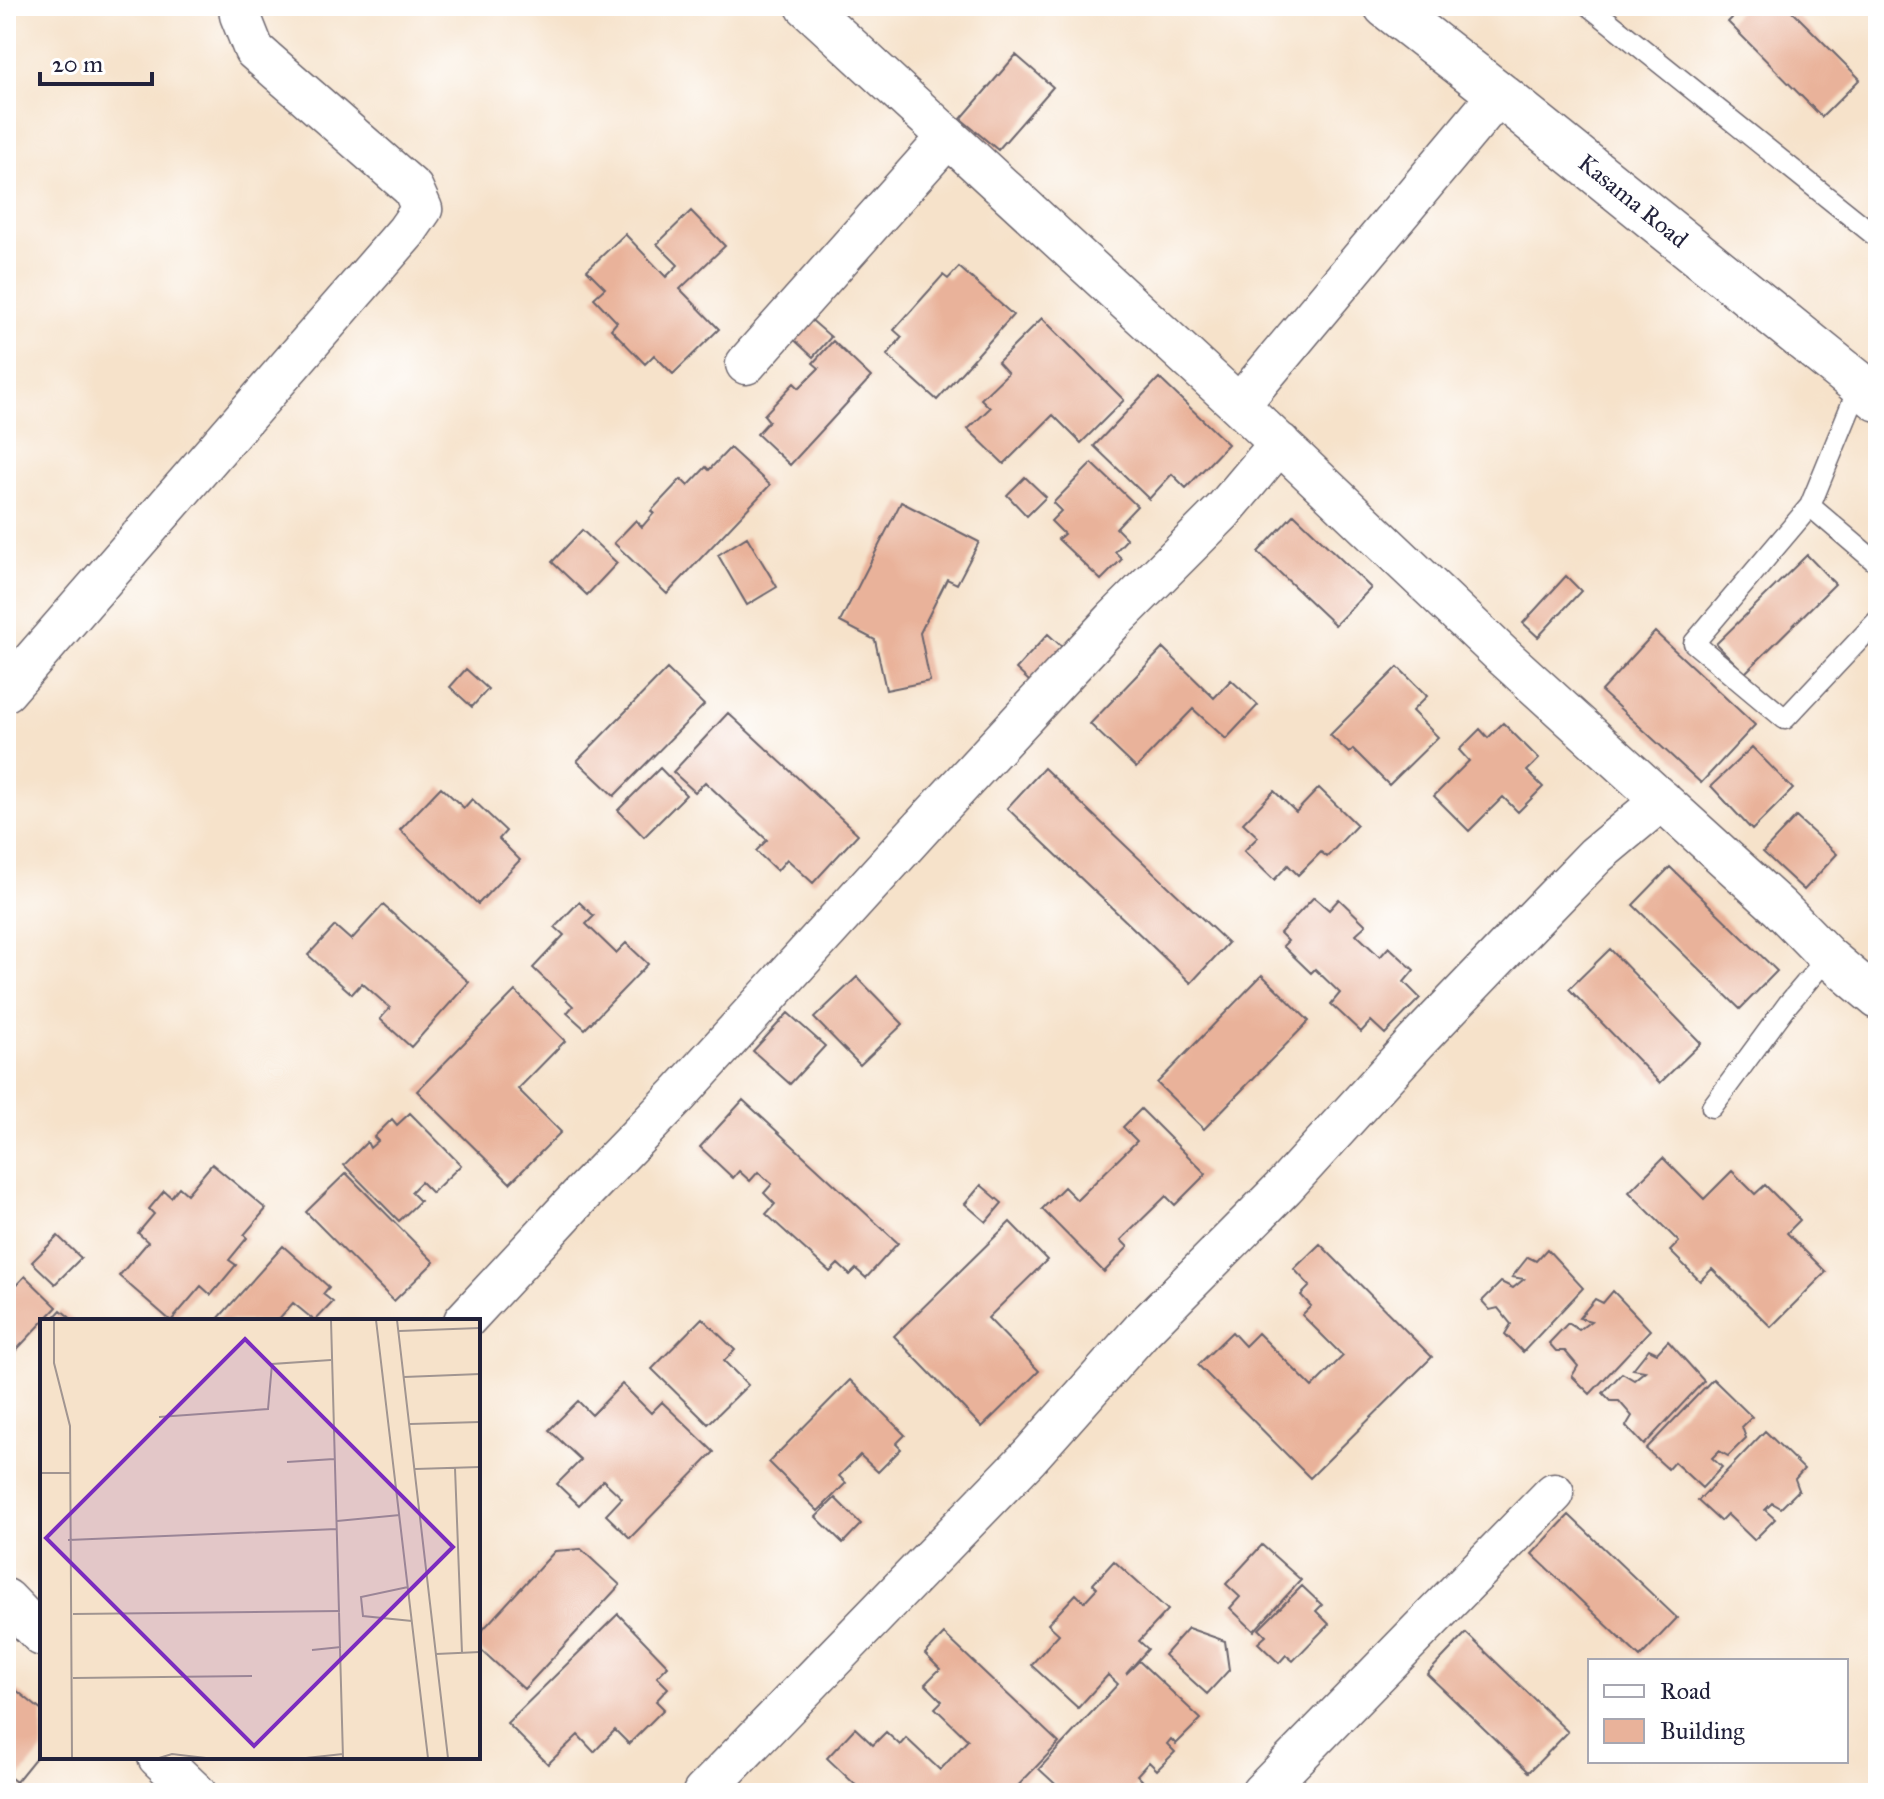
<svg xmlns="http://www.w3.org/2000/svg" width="1884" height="1799" viewBox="0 0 1884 1799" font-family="'IM FELL Great Primer',serif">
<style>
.building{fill:#e9b29a}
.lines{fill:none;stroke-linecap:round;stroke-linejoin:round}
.service-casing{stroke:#6c656d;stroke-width:23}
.minor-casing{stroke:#6c656d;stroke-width:43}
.tertiary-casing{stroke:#6c656d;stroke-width:47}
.service{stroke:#fff;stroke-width:20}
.minor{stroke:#fff;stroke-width:40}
.tertiary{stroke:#fff;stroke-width:44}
.labels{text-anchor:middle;stroke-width:6;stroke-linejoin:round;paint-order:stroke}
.street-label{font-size:24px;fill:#22223b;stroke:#fff}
.inset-road{fill:none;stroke:#a19591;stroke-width:2}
.view{fill:#7b2cbf;fill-opacity:0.15;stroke:#7b2cbf;stroke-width:4}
.inset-edge{fill:none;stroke:#22223b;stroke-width:4}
</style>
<rect width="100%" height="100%" fill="#fff"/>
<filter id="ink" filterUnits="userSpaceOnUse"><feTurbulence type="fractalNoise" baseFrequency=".0125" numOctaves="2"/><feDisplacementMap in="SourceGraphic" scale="16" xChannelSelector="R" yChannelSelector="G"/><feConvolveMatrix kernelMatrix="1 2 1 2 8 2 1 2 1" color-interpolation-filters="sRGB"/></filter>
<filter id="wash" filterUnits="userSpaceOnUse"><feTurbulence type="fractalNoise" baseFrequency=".006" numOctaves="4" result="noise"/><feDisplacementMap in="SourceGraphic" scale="32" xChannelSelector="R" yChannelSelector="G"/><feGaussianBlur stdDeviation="1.8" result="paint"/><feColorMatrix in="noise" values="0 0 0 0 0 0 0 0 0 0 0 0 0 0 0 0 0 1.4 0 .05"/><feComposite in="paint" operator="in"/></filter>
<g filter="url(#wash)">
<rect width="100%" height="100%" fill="#f6e2ca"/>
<g id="blocks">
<path class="building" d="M1744,6H1787L1860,79L1822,117L1728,22Z
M1016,55L1053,87L998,150L961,119Z
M691,211L725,246L680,289L719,329L673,374L654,355L645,364L611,329L617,322L594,298L605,288L587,270L625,234L666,277L678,265L657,244Z
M959,267L1013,315L937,400L887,355L902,337L894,330L943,275L948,279Z
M808,317L831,337L813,357L790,336Z
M1042,318L1124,400L1081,443L1053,415L1004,464L968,429L990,408L981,399L1008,373L998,362Z
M833,341L871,377L790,465L757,434L769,421L764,415L794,383L799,388L819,368L813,363Z
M1159,378L1228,444L1186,488L1172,474L1149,499L1094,446Z
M730,448L770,485L667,594L614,543L636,520L642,527L654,513L651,511L681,479L688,486L706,467L709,470Z
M1092,463L1137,506L1116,528L1127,539L1115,552L1122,559L1101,580L1058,539L1064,534L1051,521L1061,511L1053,503Z
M1025,477L1046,497L1027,516L1007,495Z
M901,502L979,542L957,584L947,579L920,633L930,681L886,690L875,640L840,622Z
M1294,514L1371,588L1335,625L1258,552Z
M582,530L617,563L587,595L552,562Z
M747,537L777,587L747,605L718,555Z
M1807,555L1835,584L1745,673L1716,644Z
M1566,576L1581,591L1538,637L1523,623Z
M1655,632L1755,725L1701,783L1601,691Z
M1048,634L1072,656L1040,691L1016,669Z
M1163,648L1214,698L1231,680L1258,705L1226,739L1193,709L1136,768L1090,724Z
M1398,667L1427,696L1412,711L1438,737L1389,785L1353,749L1349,753L1330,735Z
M466,669L488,689L472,707L450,687Z
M667,669L704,705L614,796L577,761Z
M728,713L858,834L813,883L787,859L777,871L756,851L767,840L705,782L695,792L673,772Z
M1503,723L1539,759L1527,771L1543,787L1518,812L1503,797L1469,831L1434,796L1469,761L1459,750L1480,729L1488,738Z
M1752,747L1793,789L1752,830L1711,786Z
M660,768L686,795L644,837L618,810Z
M1044,768L1228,943L1191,983L1007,808Z
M441,787L464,808L472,799L506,831L499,839L520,860L478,904L400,830Z
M1319,788L1357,825L1327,857L1321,852L1298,875L1288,865L1274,880L1244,851L1258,837L1243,823L1274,791L1296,812Z
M1796,817L1837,854L1804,890L1763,852Z
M1670,867L1777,971L1740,1009L1633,905Z
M1314,897L1329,910L1339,899L1366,925L1356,934L1380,957L1389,947L1414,970L1404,982L1420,998L1385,1034L1371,1021L1361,1032L1331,1004L1340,993L1315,969L1311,973L1283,946L1288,941L1280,933Z
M579,902L594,916L586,924L616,953L626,943L648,964L585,1029L567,1013L573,1006L533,968L564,935L555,927Z
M383,905L469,982L411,1047L380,1019L390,1008L362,983L352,994L308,955L335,926L351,940Z
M1610,949L1701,1043L1660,1083L1569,989Z
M1262,975L1309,1021L1204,1129L1157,1083Z
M857,977L903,1024L860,1065L814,1018Z
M515,991L565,1041L518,1089L561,1132L510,1183L417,1091Z
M788,1013L825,1046L790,1084L753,1051Z
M743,1100L898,1243L866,1278L856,1269L850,1275L838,1264L830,1272L766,1214L775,1204L764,1193L772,1184L758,1172L750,1181L739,1171L733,1178L700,1147Z
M1141,1109L1206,1174L1175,1205L1166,1196L1121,1240L1128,1247L1104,1272L1042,1209L1064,1187L1077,1200L1137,1141L1123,1127Z
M410,1113L461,1165L432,1193L421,1182L411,1192L420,1201L399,1221L344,1165L367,1142L370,1148L378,1141L374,1137L392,1119L397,1125Z
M1663,1158L1704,1199L1732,1171L1755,1194L1765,1185L1800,1220L1787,1233L1826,1272L1771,1327L1712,1269L1700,1281L1670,1251L1679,1242L1629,1192Z
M212,1164L266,1209L244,1235L247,1238L229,1260L236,1265L211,1295L201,1286L171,1321L119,1276L148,1242L138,1233L154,1214L149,1209L164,1191L171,1197L179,1187L187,1194Z
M346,1173L434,1262L394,1301L306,1212Z
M981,1185L1002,1203L986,1222L965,1204Z
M1010,1222L1047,1260L988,1318L1039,1371L982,1427L894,1336Z
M58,1236L81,1258L55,1284L32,1262Z
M1320,1244L1432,1357L1310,1478L1198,1365L1232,1332L1245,1346L1258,1333L1312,1387L1343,1356L1302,1315L1311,1306L1301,1295L1310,1286L1294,1269Z
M283,1246L329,1287L323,1294L333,1302L315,1321L293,1303L277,1321H216Z
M1547,1249L1583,1288L1523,1352L1505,1334L1511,1324L1498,1308L1490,1310L1482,1301L1501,1282L1513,1288L1524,1279L1512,1277L1528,1257L1536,1261Z
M25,1276L57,1307L6,1361V1296Z
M1613,1291L1650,1330L1590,1394L1572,1376L1578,1366L1565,1351H1556L1549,1343L1568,1323L1579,1330L1591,1321L1579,1318L1595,1299L1603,1303Z
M61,1310L74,1321H51Z
M702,1318L735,1350L724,1361L748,1385L708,1424L652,1369Z
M1668,1341L1704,1381L1644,1445L1626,1426L1632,1416L1619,1401H1611L1603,1393L1622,1373L1634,1380L1645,1371L1633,1369L1649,1349L1657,1353Z
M1713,1379L1752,1417L1742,1427L1746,1438L1728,1456L1719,1451L1712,1458L1722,1467L1702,1488L1674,1462L1668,1469L1646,1449Z
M850,1380L905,1435L896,1444L901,1449L878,1472L860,1455L839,1476L846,1483L818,1511L769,1462Z
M622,1384L651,1413L662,1402L714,1452L630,1538L606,1515L622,1498L603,1480L579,1505L557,1484L581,1460L549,1430L578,1401L592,1415Z
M1765,1431L1804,1469L1795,1479L1799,1490L1781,1508L1772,1503L1765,1510L1775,1519L1754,1540L1727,1514L1720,1521L1698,1501Z
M835,1498L861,1524L843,1543L816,1517Z
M1569,1515L1677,1618L1640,1657L1532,1554Z
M1262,1545L1301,1580L1254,1631L1230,1608L1240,1597L1226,1584Z
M581,1549L620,1585L524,1689L478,1647V1635L555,1551Z
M1114,1561L1168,1610L1139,1641L1148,1649L1126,1674L1139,1661L1201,1719L1176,1744L1171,1739L1167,1744L1175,1752L1157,1770L1149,1762L1137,1775L1142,1780L1130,1793H1123L1118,1788L1115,1793H1065L1039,1769L1118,1684L1108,1675L1078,1708L1031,1665L1059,1634L1048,1624L1076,1594L1084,1602L1097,1588L1093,1584Z
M1302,1586L1322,1605L1316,1611L1329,1624L1293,1661L1286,1655L1279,1663L1258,1643L1266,1636L1259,1629Z
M618,1614L668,1666L657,1677L668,1688L656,1701L664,1709L629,1744L615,1730L594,1752L578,1735L548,1764L507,1723Z
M1188,1628L1225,1641L1229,1670L1207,1694L1164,1655Z
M1466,1633L1568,1732L1529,1772L1427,1674Z
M944,1634L1059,1743L1011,1793H864L827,1758L855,1728L873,1745L886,1732L900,1745L906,1738L940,1770L968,1740L935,1708L942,1701L925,1684L940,1669L925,1654Z
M16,1690L42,1711V1750L16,1782L6,1774V1702Z"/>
</g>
</g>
<g filter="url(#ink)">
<use href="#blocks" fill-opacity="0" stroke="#6c656d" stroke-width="2"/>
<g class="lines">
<defs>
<path id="service" d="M1589,6L1878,238
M1860,384L1810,506L1694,643L1785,719L1878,620
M1810,506L1878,564
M1712,1107L1788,1004L1828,957"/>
<path id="minor" d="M806,6L1239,405L1503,656L1780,908L1828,957L1878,999
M746,364L948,137
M1239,405L1499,94
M6,691L406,232L422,209L413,189L254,50L240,15L239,6
M464,1321L581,1195L678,1095L930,818L1114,620L1222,512L1280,443
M6,1599L42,1636
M158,1757L196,1793
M703,1793L1029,1457L1143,1329L1284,1187L1417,1041L1532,921L1596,855L1662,800
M1261,1793L1554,1493"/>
<path id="tertiary" d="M1386,6L1499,94L1878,399"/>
</defs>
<use href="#service" class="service-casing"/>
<use href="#minor" class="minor-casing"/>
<use href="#tertiary" class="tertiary-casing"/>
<use href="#service" class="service"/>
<use href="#minor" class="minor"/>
<use href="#tertiary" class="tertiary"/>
</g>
</g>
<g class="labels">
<g class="street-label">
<text transform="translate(1633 201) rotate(39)" y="8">Kasama Road</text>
</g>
</g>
<g transform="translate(40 1319)">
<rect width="440" height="440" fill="#f6e2ca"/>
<path class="inset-road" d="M14,1V44L30,107L32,439M291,1L303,439M336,1L388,439M357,1L408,439M359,12L440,9M364,58L440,55M119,98L228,90L232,45L291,41M370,105L440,103M247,143L294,140M415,149L422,334M375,150L440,148M0,154H30M297,202L360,196M28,221L297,210M368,268L321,278L323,297L372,302M33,295L300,292M272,331L301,328M396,335L440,333M33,359L212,357M119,439L132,435L166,439M266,439L303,435"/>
<path class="view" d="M205,20L413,228L214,427L6,219Z"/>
<rect width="440" height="440" class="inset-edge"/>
</g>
<rect width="1884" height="1799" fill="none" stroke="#fff" stroke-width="32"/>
<rect x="1588" y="1659" width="260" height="104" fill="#ffffff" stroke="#a7a7b1" stroke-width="2"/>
<rect x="1604" y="1685" width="40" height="12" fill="#ffffff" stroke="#a7a7b1" stroke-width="2"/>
<text x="1660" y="1699" font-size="24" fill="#22223b">Road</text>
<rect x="1604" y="1719" width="40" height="24" fill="#e9b29a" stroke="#a7a7b1" stroke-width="2"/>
<text x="1660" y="1739" font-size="24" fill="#22223b">Building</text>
<path d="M40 72v12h112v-12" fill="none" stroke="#22223b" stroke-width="4"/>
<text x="52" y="72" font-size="24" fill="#22223b" stroke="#ffffff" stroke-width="6" paint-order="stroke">20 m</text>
</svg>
